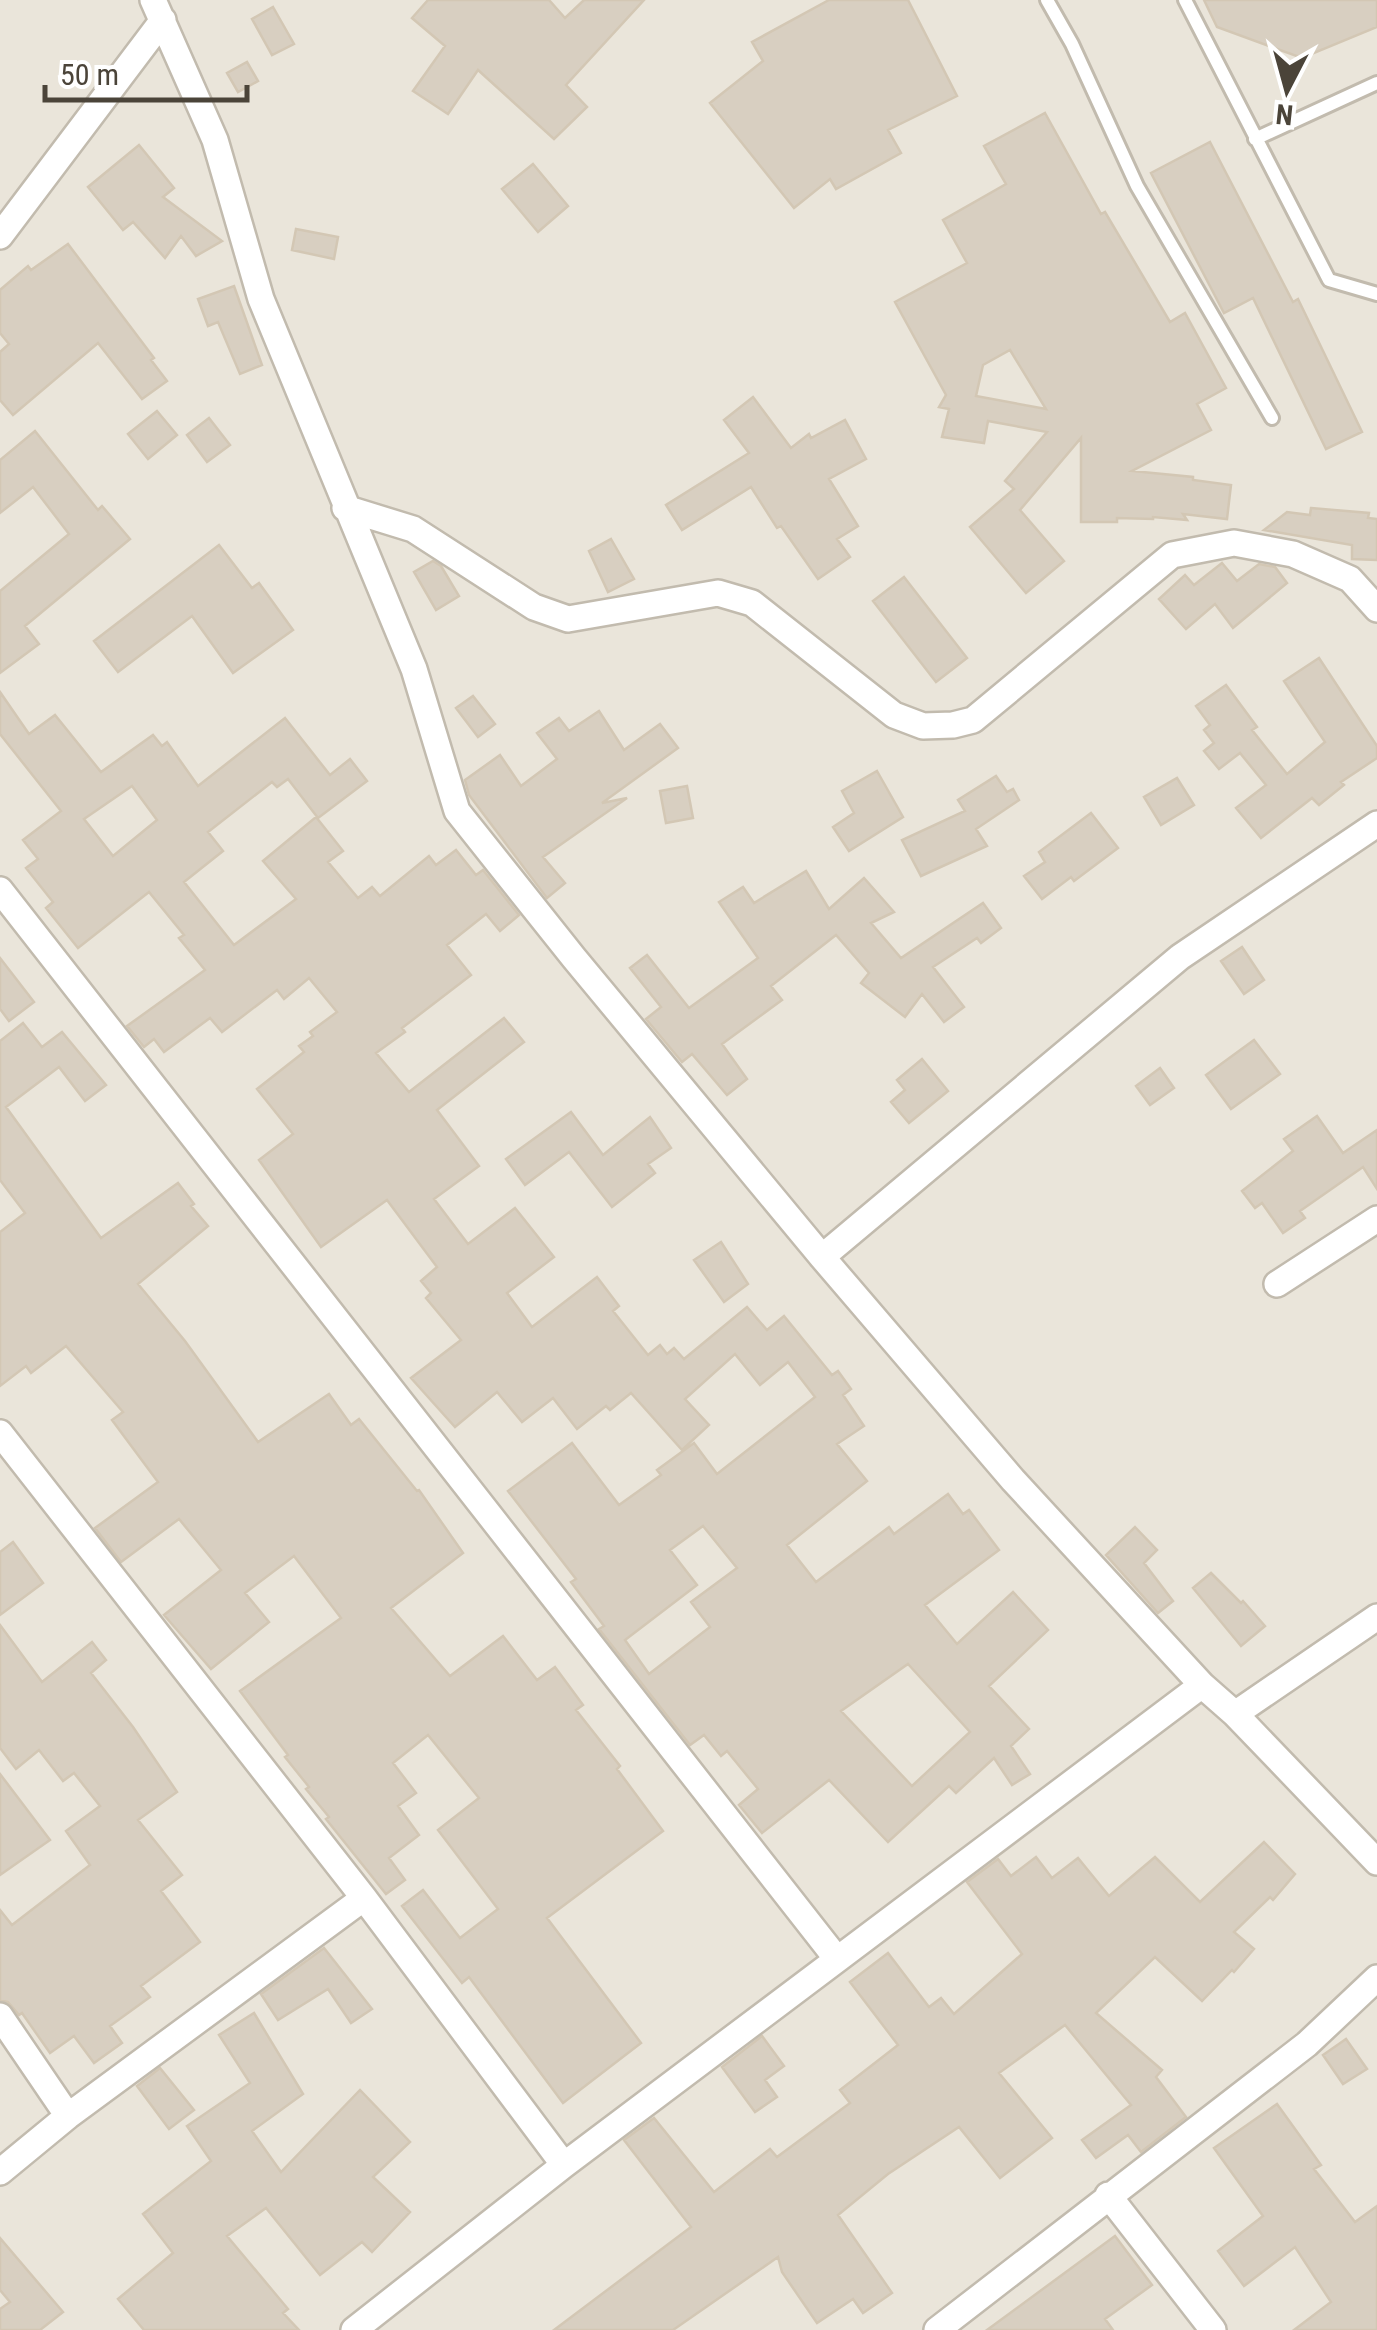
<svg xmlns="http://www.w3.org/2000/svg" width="1377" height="2330" viewBox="0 0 1377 2330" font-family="'Roboto Condensed',sans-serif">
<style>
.residential{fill:#eae5da}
.building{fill:#d8cfc1;stroke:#d3c7b4;stroke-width:2.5;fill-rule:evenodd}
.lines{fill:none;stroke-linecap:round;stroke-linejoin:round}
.lane-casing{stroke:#c2bbae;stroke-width:18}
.street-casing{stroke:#c2bbae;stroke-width:30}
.lane{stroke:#fff;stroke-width:12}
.street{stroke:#fff;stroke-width:25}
</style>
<rect width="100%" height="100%" fill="#f6f3ec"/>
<path class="residential" d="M0,0H1377V2330H0Z"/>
<path class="building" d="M428,0H549L565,18L584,0H644L566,85L587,107L554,139L478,70L448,114L413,91L445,46L412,18Z
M829,0H908L957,96L888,130L901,153L836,189L830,179L794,208L710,103L763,61L752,42Z
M1204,0H1377V27L1302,58L1217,27Z
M273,7L294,44L272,55L252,19Z
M247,62L258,81L238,92L227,73Z
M1045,113L1101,214L1105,212L1170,322L1185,313L1226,388L1197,404L1211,430L1132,471L1193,477V480L1231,485L1227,519L1183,514L1187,520L1153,517V519L1117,518V522H1081V438L1020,510L1064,561L1026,593L970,527L1014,489L1005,481L1047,432L988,421L984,443L942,437L949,409L939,407L946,395L895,302L967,263L943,220L1006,184L984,146ZM1010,350L1046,409L976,396L983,365Z
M1210,142L1293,302L1298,299L1362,432L1326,449L1253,298L1224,313L1151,173Z
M139,145L174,188L163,197L222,241L196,256L181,236L165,258L133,222L123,230L88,187Z
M533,164L568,206L538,232L502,189Z
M296,229L338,237L334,259L292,250Z
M68,244L154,358L151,360L167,381L142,399L98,343L13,415L0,400V352L9,344L0,333V290L28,266L31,270Z
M234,286L262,365L240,374L218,322L208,326L198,299Z
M753,397L791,448L809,434L811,438L845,420L866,459L829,479L858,526L837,539L850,557L818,579L781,526L777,528L751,487L682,530L666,505L749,453L724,420Z
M157,411L177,435L148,459L128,434Z
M209,418L230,445L207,462L187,435Z
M35,431L98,510L102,506L130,539L25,626L39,644L0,673V591L69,534L33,487L0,513V460Z
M1311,508L1369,513L1368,518L1377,519V560L1352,559V545L1264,530L1287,512L1310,515Z
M611,539L634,579L608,592L589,551Z
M219,545L252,588L259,583L293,630L233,673L192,616L118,672L94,641Z
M433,561L441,566L459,596L436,610L414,572Z
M1222,563L1237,581L1259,564L1275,567L1287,583L1233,628L1215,604L1186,629L1159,599L1185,575L1194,585Z
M904,577L967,658L936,682L873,601Z
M1319,658L1377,746V758L1341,782L1344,785L1319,805L1312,798L1261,838L1236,808L1266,785L1240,753L1219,769L1204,751L1214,743L1204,730L1210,725L1196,706L1226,685L1257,727L1252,730L1287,774L1325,742L1284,681Z
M0,692L29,734L55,715L101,772L153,735L162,746L167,742L198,786L285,718L330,775L350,759L367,781L318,818L288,779L277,787L272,782L208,832L223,851L184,882L234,945L296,899L263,861L316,817L343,851L328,862L358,898L372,887L380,896L429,856L436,865L456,850L476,875L483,870L519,915L500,931L486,914L447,945L471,975L402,1028L405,1032L376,1053L409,1092L504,1018L524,1042L437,1110L479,1166L434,1199L468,1244L515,1208L554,1257L507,1293L532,1327L597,1277L619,1306L613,1311L648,1355L660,1345L667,1354L674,1348L684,1359L747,1307L767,1330L784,1316L832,1375L838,1371L851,1389L843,1395L864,1426L837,1444L867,1481L787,1545L816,1582L889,1527L894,1534L948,1494L963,1514L969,1510L999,1550L925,1605L957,1644L1013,1592L1048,1630L989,1686L1029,1729L1011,1746L1030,1774L1012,1785L994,1758L956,1793L949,1786L888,1842L829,1780L762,1833L739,1805L758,1789L727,1751L721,1756L704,1735L690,1745L599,1629L604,1626L571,1582L576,1579L508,1491L572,1443L619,1505L661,1475L657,1470L694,1443L717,1474L815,1397L788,1362L760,1385L735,1354L685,1399L709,1425L682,1450L631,1393L610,1410L606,1406L577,1429L553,1398L522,1422L497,1392L455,1427L411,1378L461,1340L426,1298L431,1293L421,1281L437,1267L387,1200L321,1247L259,1160L293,1134L257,1089L304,1052L299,1046L313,1036L310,1032L337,1012L309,978L284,999L277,990L222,1032L210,1018L164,1052L154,1039L144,1047L127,1026L205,970L179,938L184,935L149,892L78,948L46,908L53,902L26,868L38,859L23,840L61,811L0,734ZM132,786L157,820L113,856L84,819ZM703,1526L737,1568L691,1602L710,1627L649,1674L625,1640L697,1585L670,1550ZM908,1664L970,1732L912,1786L841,1711Z
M473,696L495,724L478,737L456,708Z
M599,711L624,750L660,724L678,748L602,803L627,798L543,857L565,883L547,898L469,795L465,780L500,755L521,786L557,759L537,733L559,718L569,731Z
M877,771L903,817L849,851L833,827L854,813L842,791Z
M996,776L1007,792L1013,789L1019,800L976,829L987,846L921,876L902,840L965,811L958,800Z
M1177,778L1194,805L1161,825L1144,797Z
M687,786L693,818L666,823L660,791Z
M1091,813L1118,848L1074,881L1071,877L1042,899L1024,876L1045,862L1039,852Z
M806,871L829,909L864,878L894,912L871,923L901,958L983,903L1001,928L981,943L977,938L933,967L964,1007L944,1022L922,994L905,1017L861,983L869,973L836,935L771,986L782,1000L722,1044L747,1079L727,1095L692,1054L682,1062L646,1019L661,1007L630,968L647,955L689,1008L758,958L719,902L743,887L754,903Z
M1242,947L1264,980L1244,994L1221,961Z
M0,958L34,1002L9,1021L0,1009Z
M23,1023L42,1047L62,1032L106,1085L85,1101L59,1067L6,1107L101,1238L178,1183L194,1204L191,1206L208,1226L138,1284L185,1341L258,1442L329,1394L351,1425L359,1419L417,1491L419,1490L463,1553L391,1608L450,1676L503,1636L537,1680L555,1667L583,1705L576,1710L620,1766L617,1769L663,1831L547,1918L641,2043L563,2103L469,1977L462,1983L402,1906L423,1890L460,1938L498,1909L438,1830L479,1798L428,1735L393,1763L416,1793L398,1806L419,1835L389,1858L405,1880L386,1894L326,1819L329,1817L306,1789L309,1787L285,1757L288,1755L240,1691L341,1618L294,1556L245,1593L269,1622L211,1669L164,1615L221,1570L179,1519L121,1562L95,1528L158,1482L112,1420L123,1412L66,1346L31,1373L26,1366L0,1386V1232L25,1213L0,1180V1041Z
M1254,1040L1280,1074L1231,1109L1206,1075Z
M922,1059L948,1091L909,1123L891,1102L905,1090L897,1080Z
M1160,1068L1174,1088L1150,1105L1136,1086Z
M571,1112L603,1155L650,1117L671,1148L648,1164L655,1173L612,1207L569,1152L525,1185L506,1159Z
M1317,1116L1343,1153L1377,1130V1189L1363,1167L1300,1211L1305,1218L1283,1233L1262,1203L1255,1208L1242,1191L1293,1151L1284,1139Z
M721,1242L748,1284L724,1302L694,1260Z
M1135,1527L1157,1550L1144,1563L1173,1601L1158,1613L1106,1555Z
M13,1542L43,1583L0,1615V1552Z
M1211,1573L1241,1603L1243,1601L1265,1626L1241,1646L1193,1588Z
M0,1625L42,1682L92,1642L106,1660L91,1673L133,1727L177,1792L138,1820L182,1875L161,1891L200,1942L141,1986L150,1997L110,2026L122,2043L94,2063L74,2036L50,2053L22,2013L19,2015L8,2002L0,2000V1910L12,1925L90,1865L66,1831L100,1806L74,1773L63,1781L39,1750L16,1769L0,1748Z
M0,1774L50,1840L0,1875Z
M1264,1842L1295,1874L1273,1900L1270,1897L1234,1932L1254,1949L1234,1972L1232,1970L1202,2001L1155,1957L1096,2013L1162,2070L1156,2077L1186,2117L1141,2152L1128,2135L1096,2158L1082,2140L1131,2105L1065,2025L999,2073L1052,2138L1000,2178L959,2127L888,2174L838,2215L892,2293L863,2313L853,2299L817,2323L782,2272L778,2257L673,2330H554L691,2227L624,2140L654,2118L714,2192L770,2149L777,2157L850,2103L840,2090L898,2045L850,1982L888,1953L929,2007L941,1998L954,2014L1022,1954L967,1882L998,1859L1011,1876L1036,1857L1052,1878L1078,1858L1109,1896L1155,1857L1200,1902Z
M324,1948L372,2009L351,2023L328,1989L278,2020L261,1994Z
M254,2013L303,2094L252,2131L281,2172L360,2090L410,2142L373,2177L410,2212L372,2252L362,2242L320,2275L266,2208L227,2236L288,2309L283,2313L299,2330H144L118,2299L173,2253L143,2214L211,2161L187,2126L250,2083L219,2035Z
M762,2036L784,2066L765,2080L777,2097L755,2112L722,2067Z
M1346,2039L1367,2069L1343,2084L1323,2055Z
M160,2068L194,2110L169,2129L137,2086Z
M1277,2104L1321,2165L1314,2169L1355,2222L1377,2206V2330H1294L1331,2302L1295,2247L1244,2286L1218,2251L1263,2216L1214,2148Z
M1115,2236L1152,2285L1105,2319L1113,2330H987Z
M0,2238L63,2312L40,2330H0V2309L10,2302L0,2290Z"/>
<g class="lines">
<defs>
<path id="lane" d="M1047,0L1072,44L1137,186L1272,418
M1185,0L1329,280L1377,294
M1255,139L1377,83"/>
<path id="street" d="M153,0L215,140L261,299L414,669L457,811L574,958L822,1257L1013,1480L1202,1685L1235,1714L1377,1862
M0,236L163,20
M345,508L413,529L534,607L568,619L718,593L752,603L894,715L923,726L953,725L973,720L1172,555L1234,543L1293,554L1350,579L1377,609
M0,890L837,1959
M822,1257L1180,957L1377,824
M1277,1284L1377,1219
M0,1433L364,1898L564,2165
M1235,1714L1377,1617
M0,2016L68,2116
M0,2172L68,2116L364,1898
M1108,2195L1213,2330
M354,2330L564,2165L1202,1685
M937,2330L1307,2044L1377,1978"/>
</defs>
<use href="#lane" class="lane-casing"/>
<use href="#street" class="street-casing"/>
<use href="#lane" class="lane"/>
<use href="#street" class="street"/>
</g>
<g transform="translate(1287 90) rotate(186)" stroke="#ffffff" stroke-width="8" paint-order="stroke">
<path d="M0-8L18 38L0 25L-18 38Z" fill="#4b4439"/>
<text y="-15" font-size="28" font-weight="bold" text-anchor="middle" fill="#4b4439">N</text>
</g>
<path d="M45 85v15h202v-15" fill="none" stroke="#4b4439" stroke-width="5"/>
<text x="60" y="85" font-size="30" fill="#4b4439" stroke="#ffffff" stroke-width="8" paint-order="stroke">50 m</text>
</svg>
